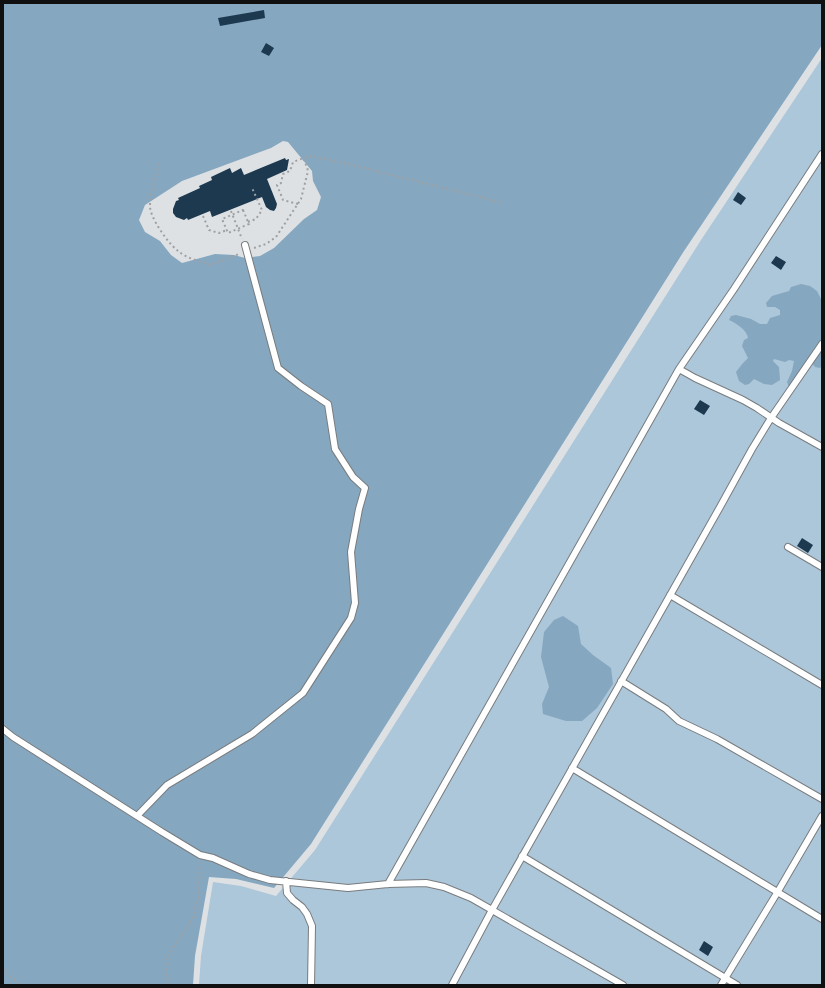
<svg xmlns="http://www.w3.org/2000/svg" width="825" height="988" viewBox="0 0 825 988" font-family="Georgia,serif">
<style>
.green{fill:#acc6da}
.forest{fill:#86a7c0;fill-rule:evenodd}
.building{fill:#1c394f}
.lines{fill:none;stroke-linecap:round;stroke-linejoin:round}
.service-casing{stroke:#797c7e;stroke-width:8}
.path{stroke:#9ea0a2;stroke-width:2;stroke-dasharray:2 3;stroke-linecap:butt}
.service{stroke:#fff;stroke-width:6}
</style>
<rect width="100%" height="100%" fill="#dee1e3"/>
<path class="green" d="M822,58V985H199L201,956L213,882L241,886L276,896L315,850L701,240Z"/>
<path class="forest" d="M3,3H822V45L684,251L311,844L274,888L236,879L209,877L195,956L193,985H3ZM283,141L288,142L312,171L313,181L321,197L317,210L304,219L274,248L260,256L245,258L234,255L215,254L182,263L171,255L160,241L145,232L139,220L145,205L182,181L271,148Z
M801,284L810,286L817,291L822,301V366L820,368L815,367L812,363L789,387L787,382L792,371L794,361L789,360L785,362L774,359L773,361L779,367L780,380L772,385L764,384L754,379L749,384L745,385L739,381L736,372L743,363L748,358L742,346L744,340L748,338C747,330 736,323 729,320L731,316L736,315L751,319L760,324H767L770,318L780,315V310L775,307H767L766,303L772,296L789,291L791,287Z
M563,616L578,626L581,644L593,655L611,668L613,684L597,708L582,721H566L543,714L542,704L549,687L541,657L544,632L554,620Z"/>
<path class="building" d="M264,10L265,18L220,26L218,18Z
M266,43L274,48L269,56L261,52Z
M285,158L286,160L289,159L287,170L267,179L277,204L276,208L274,211L270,210L266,207L262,197L212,217L210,211L188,220L187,218L184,220L176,217L173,213V209L176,201L179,200L178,198L200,188L199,186L212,180L211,177L230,168L232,173L241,168L244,175Z
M738,192L746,198L741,205L733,200Z
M776,256L786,262L781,270L771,263Z
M700,400L710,406L704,415L694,409Z
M802,538L813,545L808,553L797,546Z
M704,941L713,947L708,956L699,950Z"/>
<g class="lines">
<defs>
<path id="service" d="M679,369L695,378L743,400L757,408L779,423L822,447
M788,547L822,567
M670,595L822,685
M621,681L666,709L679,721L717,739L822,799
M3,729L13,737L162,832L200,855L213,858L249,874L270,880L348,888L388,884L426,883L444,887L471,898L623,985
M572,768L822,919
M137,816L167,785L252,734L303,693L351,618L355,603L351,552L359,509L365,488L353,477L335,449L328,404L301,386L278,368L245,245
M522,856L737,985
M286,881L287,893L293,900L302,907L307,914L312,926L311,985
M388,884L679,369L734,289L822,154
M452,985L492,910L720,507L752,449L771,418L822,344
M721,985L777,893L822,816"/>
</defs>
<use href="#service" class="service-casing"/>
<path class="path" d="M159,164C155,177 150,193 150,206C150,218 168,243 177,250C185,258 200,261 210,265L239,254
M298,204L283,200L277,185L281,183L283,174L290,171L293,162L309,156L336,161L503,203
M243,210L249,224L228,233L222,219Z
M231,211L242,239
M203,216L209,230L219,233L227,230
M248,222L256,219L262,210L252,188
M254,248L266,244L276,237L301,199L308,171L307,167L303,158
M3,969L20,985
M168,985L166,976V959L192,920L198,898L200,863"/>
<use href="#service" class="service"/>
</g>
<rect width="825" height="988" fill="none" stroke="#101011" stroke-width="8"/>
</svg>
